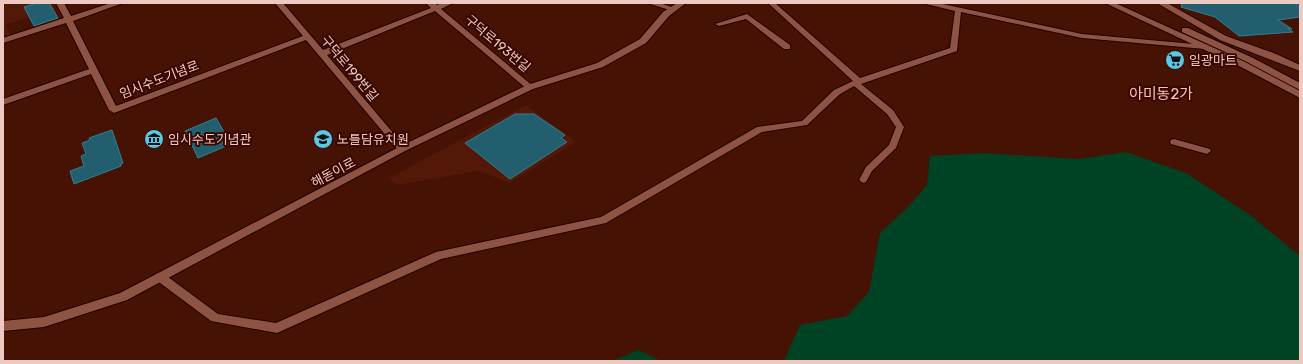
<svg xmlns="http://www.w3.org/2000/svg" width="1303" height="364" viewBox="0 0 1303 364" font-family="Rubik,'Noto Sans KR',sans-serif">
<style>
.built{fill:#531807}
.green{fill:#004324}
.building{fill:#225e6d;stroke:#308194}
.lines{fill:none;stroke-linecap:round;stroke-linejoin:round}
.service-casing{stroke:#240100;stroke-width:2}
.minor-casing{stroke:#240100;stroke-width:2}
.tertiary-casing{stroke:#240100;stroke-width:2}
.service{fill:#8d5343;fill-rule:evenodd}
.minor{fill:#8d5343;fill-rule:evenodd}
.tertiary{fill:#8d5343;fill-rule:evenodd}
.labels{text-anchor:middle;stroke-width:4;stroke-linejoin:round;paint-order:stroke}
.street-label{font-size:13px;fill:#eccac1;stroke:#390600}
.poi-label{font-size:13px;fill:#eccac1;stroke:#390600;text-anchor:start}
.quarter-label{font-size:15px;fill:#f9c3b4;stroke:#390600}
</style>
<rect width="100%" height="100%" fill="#451204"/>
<path class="built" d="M3,3H52L55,9L6,24L11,35L3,37Z
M526,105L576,142L510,183L479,171L397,185L389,178Z"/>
<path class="green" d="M1126,152L1186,173L1250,215L1300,256V361H784L800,325L847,316L869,292L880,233L908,207L927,185L930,156L984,153L1079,159Z
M638,350L661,361H613Z"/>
<path class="building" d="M37,3H49L58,18L34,26L24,7Z
M1182,3H1293L1300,6V17L1278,20L1292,29H1288L1293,32L1239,36L1215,17L1181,7Z
M515,114H534L565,135L561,138L567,142L510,179L465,143Z
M216,118L231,144L198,158L185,131Z
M112,130L123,163L121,164V166L74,184L70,171L84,166L81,156L86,154L82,143L90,140L89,138Z"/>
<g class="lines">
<defs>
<path id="service" d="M768,3H775L860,78L950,48L955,11L926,4L925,3H938L1082,34L1205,45L1209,47L1205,49L1082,38L961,12L957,51L861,84L893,110L904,127L896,148L872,171L866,182L863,183L859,180L866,167L889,145L896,127L887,114L854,86L840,94L807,125L762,132L606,223L441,259L277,333L211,321L156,280L155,277L156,274L160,273L164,274L218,314L276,323L436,252L601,217L757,127L802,121L834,90L853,81Z
M747,14L790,45V49H784L746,19L719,26L715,24Z
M1174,139L1210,149L1211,151L1207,154L1171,144L1170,142L1171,140Z"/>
<path id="minor" d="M56,3H64L71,16L111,3H123L73,21L116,106L303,36L275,3H283L323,50L431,8L426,3H435L437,5L442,3H453L441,9L534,87L533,89H527L435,11L327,55L405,147L407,149L405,151H399L306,40L114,113L109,110L91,74L3,105V99L89,69L66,23L3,43V38L64,18Z
M647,3H660L677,9L673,11Z
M1157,3H1167L1226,36L1276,54L1300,65V71L1220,40Z"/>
<path id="tertiary" d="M677,3H686L669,16L646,43L603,67L533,89L405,151L127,300L44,327L3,331V321L44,317L120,293L399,147L527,85L597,63L640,39L663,12Z
M1105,3H1115L1245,62L1300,91V98L1239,66Z
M1182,28H1188L1253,58L1300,83V90L1247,62L1182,32Z"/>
</defs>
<use href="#service" class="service-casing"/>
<use href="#minor" class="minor-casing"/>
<use href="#tertiary" class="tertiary-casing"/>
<use href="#service" class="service"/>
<use href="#minor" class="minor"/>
<use href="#tertiary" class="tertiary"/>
</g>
<defs>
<symbol id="supermarket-disc" viewBox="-11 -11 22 22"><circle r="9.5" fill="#58c8e4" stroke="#390600"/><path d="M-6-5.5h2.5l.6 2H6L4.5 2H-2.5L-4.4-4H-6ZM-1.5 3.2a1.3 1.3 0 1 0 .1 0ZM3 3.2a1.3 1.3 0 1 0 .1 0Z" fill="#111"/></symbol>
<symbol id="museum-disc" viewBox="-11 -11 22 22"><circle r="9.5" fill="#58c8e4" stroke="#390600"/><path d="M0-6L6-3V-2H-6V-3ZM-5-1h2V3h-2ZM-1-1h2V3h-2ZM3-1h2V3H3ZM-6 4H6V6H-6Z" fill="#111"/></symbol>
<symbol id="school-disc" viewBox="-11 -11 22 22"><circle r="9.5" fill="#58c8e4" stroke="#390600"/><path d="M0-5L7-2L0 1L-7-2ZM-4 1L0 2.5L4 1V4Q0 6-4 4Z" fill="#111"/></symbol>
</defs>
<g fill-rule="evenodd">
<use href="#supermarket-disc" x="1164" y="49" width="22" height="22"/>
<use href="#museum-disc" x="143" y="128" width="22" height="22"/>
<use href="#school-disc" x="312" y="128" width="22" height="22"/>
</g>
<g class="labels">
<g class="street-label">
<text transform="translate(498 43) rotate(40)" y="5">구덕로193번길</text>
<text transform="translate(350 68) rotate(50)" y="5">구덕로199번길</text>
<text transform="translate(159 79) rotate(-21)" y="5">임시수도기념로</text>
<text transform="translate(333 172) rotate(-28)" y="5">해돋이로</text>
</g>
<g class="poi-label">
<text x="1189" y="65">일광마트</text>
<text x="168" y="144">임시수도기념관</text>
<text x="337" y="144">노틀담유치원</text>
</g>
<g class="quarter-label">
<text x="1161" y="99">아미동2가</text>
</g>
</g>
<rect width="1303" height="364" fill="none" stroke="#eccac1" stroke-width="8"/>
</svg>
